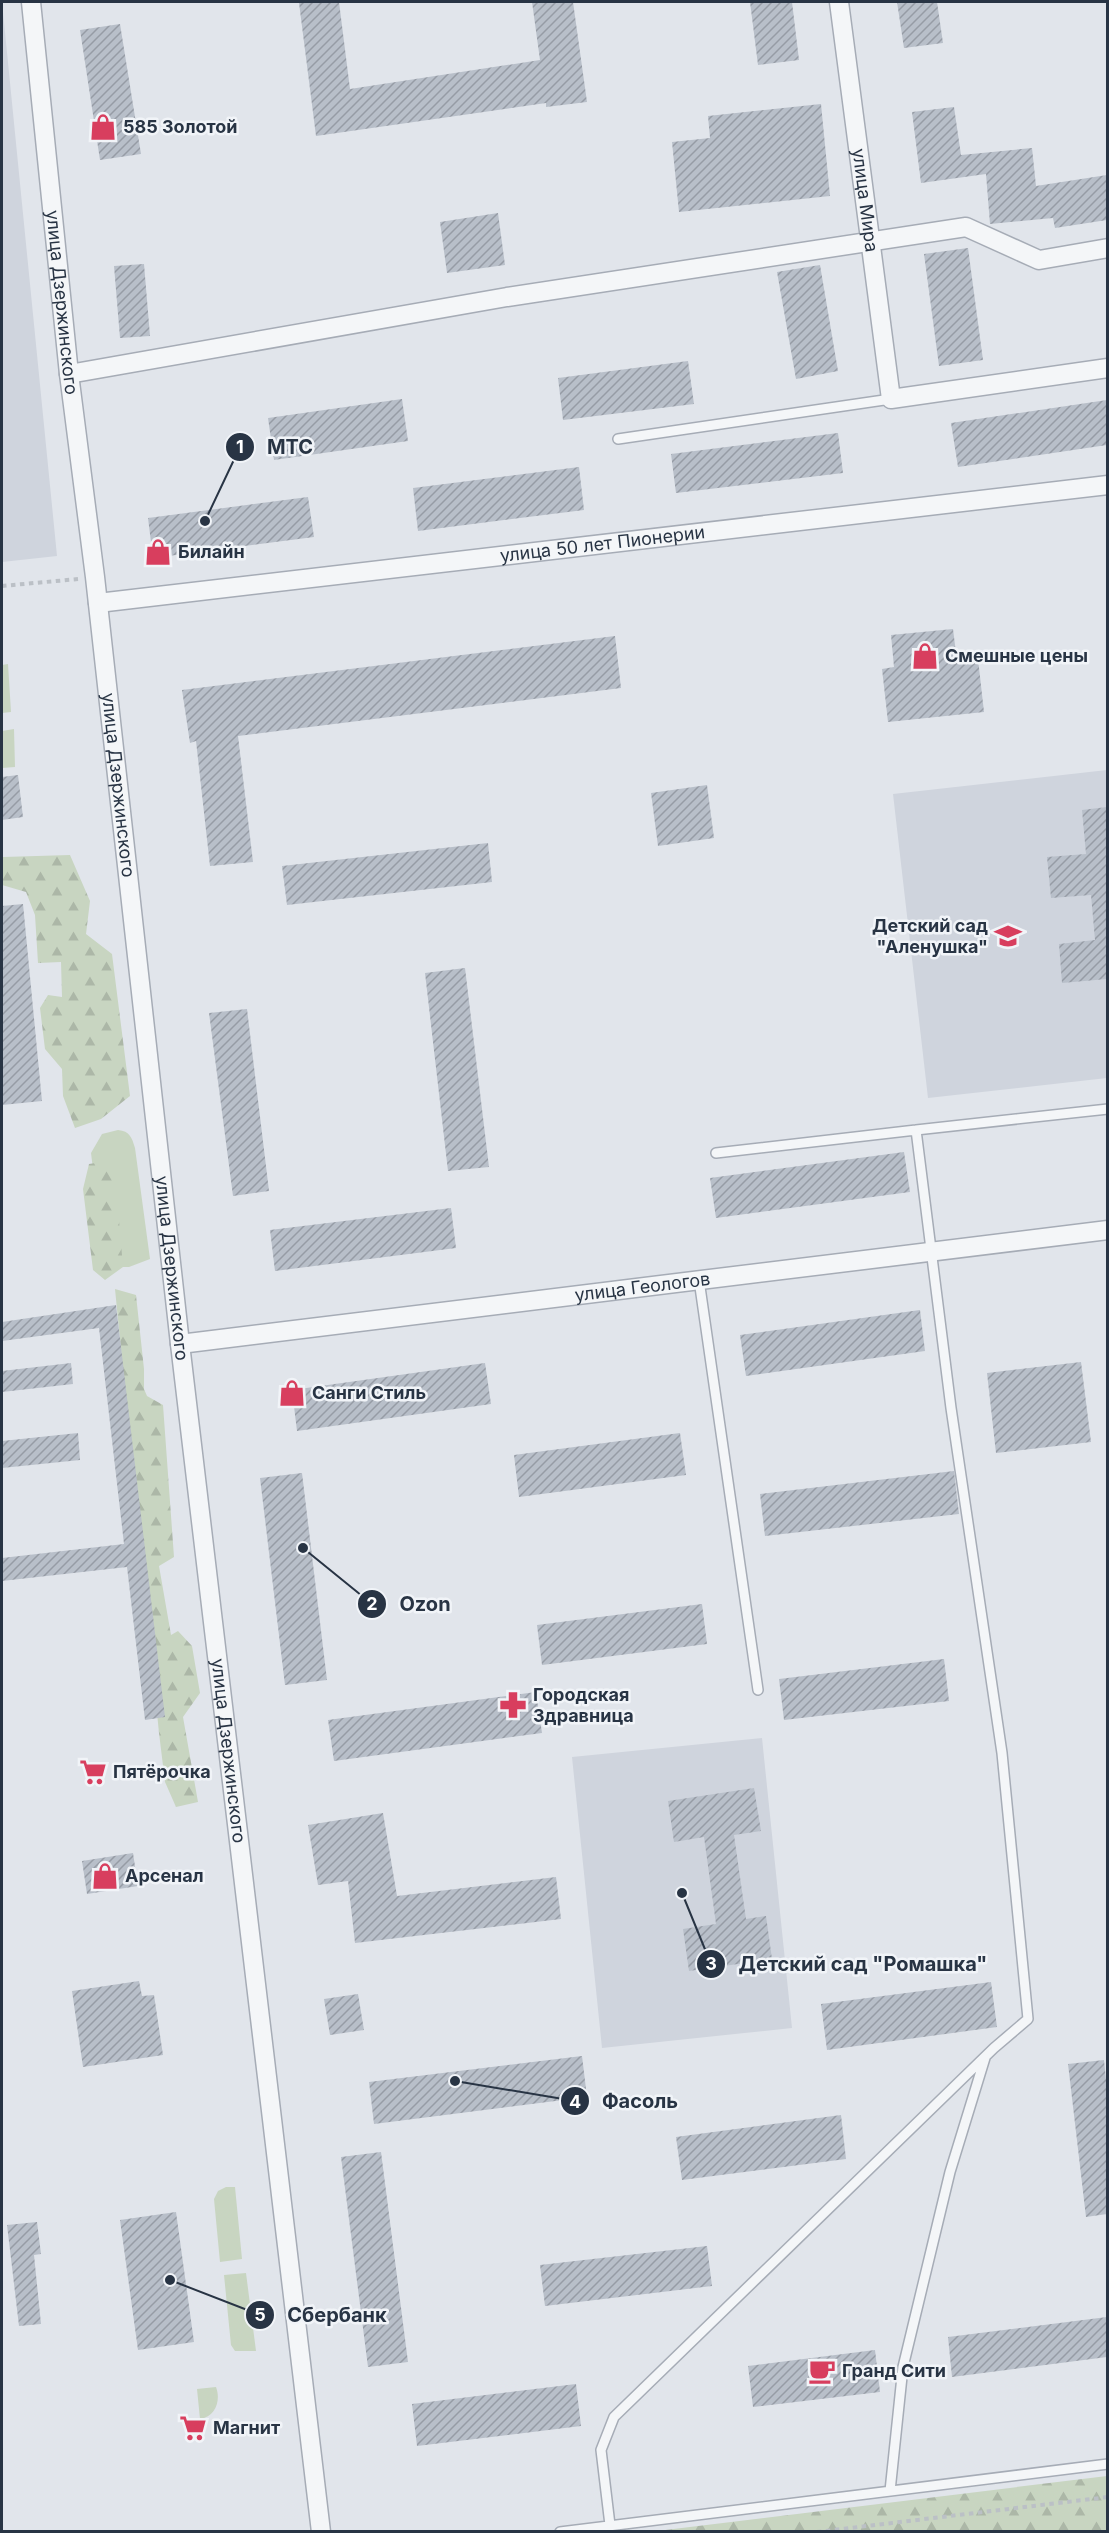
<svg xmlns="http://www.w3.org/2000/svg" width="1109" height="2533" viewBox="0 0 1109 2533" font-family="Inter,sans-serif">
<style>
.built{fill:#cfd4dd}
.green{fill:#c8d5c1}
.forest{fill:url(#forest-firs)}
.building{fill:url(#building-hatch)}
.lines{fill:none;stroke-linecap:round;stroke-linejoin:round}
.service-casing{stroke:#a6acb6;stroke-width:12}
.minor-casing{stroke:#a6acb6;stroke-width:21}
.path{stroke:#bbc0c6;stroke-width:4;stroke-dasharray:4.5 4.5;stroke-linecap:butt}
.service{stroke:#f4f6f8;stroke-width:9}
.minor{stroke:#f4f6f8;stroke-width:18}
.labels{text-anchor:middle;stroke-width:5;stroke-linejoin:round;paint-order:stroke}
.poi-label{font-size:18px;font-weight:bold;fill:#283444;stroke:#f1f4f8;text-anchor:start}
.street-label{font-size:18px;fill:#283444;stroke:#f1f4f8}
.leader{fill:none;stroke:#283444;stroke-width:2}
.callout-dot{fill:#283444;stroke:#f1f4f8;stroke-width:2}
.mark-label{font-size:18px;text-anchor:middle;font-weight:bold;fill:#fff}
.callout-label{font-size:20px;text-anchor:middle;font-weight:bold;fill:#283444;stroke:#f1f4f8;stroke-width:5;stroke-linejoin:round;paint-order:stroke}
</style>
<defs>
<pattern id="forest-firs" width="22" height="20" patternUnits="userSpaceOnUse" patternTransform="scale(1.5)"><rect width="22" height="20" fill="#c8d5c1"/><path d="M5 1l3.5 6h-7zM16 11l3.5 6h-7z" fill="#acb7a7"/></pattern>
<pattern id="building-hatch" width="6" height="6" patternUnits="userSpaceOnUse" patternTransform="scale(1.5)"><rect width="6" height="6" fill="#b8bfc9"/><path d="M-1 1l2-2M0 6l6-6M5 7l2-2" fill="none" stroke="#969ca5"/></pattern>
</defs>
<rect width="100%" height="100%" fill="#e1e5eb"/>
<path class="built" d="M2,2L57,556L2,562Z
M1107,770V1078L928,1098L893,794Z
M762,1738L792,2028L602,2048L572,1757Z"/>
<path class="green" d="M8,664L11,712L2,713V665Z
M14,729L15,767L2,768V731Z
M118,1130C130,1131 132,1138 135,1148L150,1259L129,1267H105L91,1153L102,1134Z
M226,2187H235L242,2259L220,2262L214,2199L218,2191Z
M246,2273L256,2351H235L231,2345L224,2275Z
M216,2387C221,2400 216,2417 200,2419L197,2389Z"/>
<path class="forest" d="M70,855L90,901L86,934L112,954L130,1096L101,1119L75,1128L63,1096L62,1069L45,1049L40,1008L48,995L62,997L61,962L38,963L35,915L26,892L2,885L3,857Z
M108,1161L117,1197L123,1267L105,1280L93,1270L83,1189L89,1164Z
M115,1289L136,1295L144,1369V1389L147,1396L163,1405L174,1557L159,1566L171,1635L178,1631L192,1646L200,1693L183,1717L198,1802L176,1807L165,1782L159,1733Z
M1107,2476V2531H657Z"/>
<path class="building" d="M308,2H339L350,89L540,60L532,2H573L587,102L546,107V103L316,136L299,3Z
M750,2H792L799,60L758,65Z
M897,2H937L943,43L904,48Z
M120,24L141,154L100,160L80,30Z
M821,104L830,196L679,212L672,142L710,138L708,116Z
M954,107L961,155L1032,148L1036,186L1107,175V220L1055,228L1053,218L990,224L986,174L921,183L912,112Z
M498,213L505,265L447,273L440,222Z
M968,248L983,360L939,366L924,254Z
M144,264L150,336L120,338L114,266Z
M820,265L838,371L796,379L777,272Z
M688,361L694,404L563,420L558,378Z
M402,399L408,441L274,460L268,418Z
M1107,400V445L958,467L951,423Z
M838,433L843,473L676,493L671,454Z
M579,467L584,510L418,531L413,488Z
M308,497L314,537L153,558L148,518Z
M953,629L957,661L978,659L984,712L888,722L882,669L894,667L891,635Z
M615,636L621,688L238,736L253,862L210,866L196,741L190,743L182,690Z
M18,775L23,817L2,820V777Z
M707,785L714,838L658,846L651,793Z
M1107,807V979L1062,983L1059,944L1095,940L1091,895L1051,898L1047,857L1086,854L1082,810Z
M488,843L492,882L287,905L282,866Z
M23,904L42,1101L2,1105V906Z
M465,968L489,1167L448,1171L425,973Z
M247,1009L269,1191L233,1196L209,1013Z
M904,1152L910,1192L716,1218L710,1178Z
M451,1208L456,1248L275,1271L270,1230Z
M116,1305L165,1717L145,1720L127,1567L2,1581V1558L124,1544L99,1328L2,1341V1322Z
M920,1310L925,1351L746,1376L740,1335Z
M1081,1362L1091,1442L996,1453L987,1373Z
M71,1363L73,1384L2,1392V1371Z
M485,1363L491,1404L297,1431L292,1390Z
M78,1433L80,1460L2,1468V1441Z
M680,1433L686,1475L519,1497L514,1455Z
M954,1471L959,1514L765,1536L760,1494Z
M302,1473L327,1680L285,1685L260,1478Z
M702,1604L707,1644L542,1665L537,1625Z
M944,1659L949,1701L784,1720L779,1679Z
M536,1692L542,1733L334,1761L328,1720Z
M754,1788L761,1831L734,1835L746,1919L766,1916L772,1959L689,1971L683,1929L716,1924L704,1837L674,1842L668,1801Z
M383,1813L397,1896L556,1877L561,1919L355,1943L348,1881L318,1885L308,1825Z
M133,1853L138,1886L87,1894L82,1861Z
M139,1981L142,1996L154,1995L163,2055L83,2067L72,1991Z
M991,1982L997,2027L827,2050L821,2004Z
M358,1994L364,2030L330,2035L324,1999Z
M582,2056L587,2097L374,2124L369,2082Z
M1104,2060L1107,2090V2214L1086,2217L1068,2064Z
M841,2115L846,2159L682,2180L676,2137Z
M381,2152L408,2362L368,2367L341,2157Z
M176,2212L194,2342L138,2350L120,2220Z
M37,2222L41,2254L34,2255L41,2324L19,2326L7,2225Z
M707,2246L712,2286L545,2306L540,2265Z
M1107,2317V2357L952,2377L948,2337Z
M875,2350L880,2392L753,2407L748,2366Z
M576,2384L581,2426L417,2446L412,2404Z"/>
<g class="lines">
<defs>
<path id="service" d="M618,439L891,399
M716,1153L916,1130
M699,1280L758,1690
M890,2491L903,2367L950,2172L985,2058
M610,2525L601,2450L614,2417L994,2048L1028,2019L1002,1753L951,1408L916,1130L1108,1109
M560,2532L1108,2464"/>
<g id="minor">
<path id="s1" d="M31,2L69,374L95,577L180,1344L321,2532"/>
<path id="s2" d="M839,2L891,399L1108,368"/>
<path d="M69,374L507,297L966,227L1039,260L1108,248"/>
<path id="s3" d="M98,603L1108,485"/>
<path id="s4" d="M180,1344L1108,1230"/>
</g>
</defs>
<use href="#service" class="service-casing"/>
<use href="#minor" class="minor-casing"/>
<path class="path" d="M2,586L78,579
M817,2532L1108,2497"/>
<use href="#service" class="service"/>
<use href="#minor" class="minor"/>
</g>
<defs>
<symbol id="shop-bare" viewBox="-9 -9 18 18"><path d="M-5-2.5h2.3a2.7 3.5 0 0 1 5.4 0H5L5.5 6h-11ZM-1.5-2.5h3a1.5 2.3 0 0 0-3 0Z" fill="#d83e5e" stroke="#f1f4f8" stroke-width="2.5" paint-order="stroke"/></symbol>
<symbol id="school-bare" viewBox="-9 -9 18 18"><path d="M0-5L7-2L0 1L-7-2ZM-4 1L0 2.5L4 1V4Q0 6-4 4Z" fill="#d83e5e" stroke="#f1f4f8" stroke-width="2.5" paint-order="stroke"/></symbol>
<symbol id="pharmacy-bare" viewBox="-9 -9 18 18"><path d="M-2-6h4v4h4v4h-4v4h-4v-4h-4v-4h4Z" fill="#d83e5e" stroke="#f1f4f8" stroke-width="2.5" paint-order="stroke"/></symbol>
<symbol id="supermarket-bare" viewBox="-9 -9 18 18"><path d="M-6-5.5h2.5l.6 2H6L4.5 2H-2.5L-4.4-4H-6ZM-1.5 3.2a1.3 1.3 0 1 0 .1 0ZM3 3.2a1.3 1.3 0 1 0 .1 0Z" fill="#d83e5e" stroke="#f1f4f8" stroke-width="2.5" paint-order="stroke"/></symbol>
<symbol id="cafe-bare" viewBox="-9 -9 18 18"><path d="M-5.5-4.5H6V0H3Q3 3.5 0 3.5H-2.5Q-5.5 3.5-5.5 0ZM3-3.2v2h1.7v-2ZM-6 4.5H4V6H-6Z" fill="#d83e5e" stroke="#f1f4f8" stroke-width="2.5" paint-order="stroke"/></symbol>
</defs>
<g fill-rule="evenodd">
<use href="#shop-bare" x="84" y="108" width="38" height="38"/>
<use href="#shop-bare" x="139" y="533" width="38" height="38"/>
<use href="#shop-bare" x="906" y="637" width="38" height="38"/>
<use href="#school-bare" x="989" y="917" width="38" height="38"/>
<use href="#shop-bare" x="273" y="1374" width="38" height="38"/>
<use href="#pharmacy-bare" x="494" y="1686" width="38" height="38"/>
<use href="#supermarket-bare" x="74" y="1753" width="38" height="38"/>
<use href="#shop-bare" x="86" y="1857" width="38" height="38"/>
<use href="#cafe-bare" x="803" y="2352" width="38" height="38"/>
<use href="#supermarket-bare" x="174" y="2409" width="38" height="38"/>
</g>
<g class="labels">
<g class="poi-label">
<text x="123" y="133">585 Золотой</text>
<text x="178" y="558">Билайн</text>
<text x="945" y="662">Смешные цены</text>
<text x="988" y="932" text-anchor="end">Детский сад<tspan x="988" dy="21">"Аленушка"</tspan></text>
<text x="312" y="1399">Санги Стиль</text>
<text x="533" y="1701">Городская<tspan x="533" dy="21">Здравница</tspan></text>
<text x="113" y="1778">Пятёрочка</text>
<text x="125" y="1882">Арсенал</text>
<text x="842" y="2377">Гранд Сити</text>
<text x="213" y="2434">Магнит</text>
</g>
<g class="street-label">
<text dy="6" stroke="none"><textPath href="#s2" startOffset="200">улица Мира</textPath></text>
<text dy="6" stroke="none"><textPath href="#s1" startOffset="302">улица Дзержинского</textPath></text>
<text dy="6" stroke="none"><textPath href="#s3" startOffset="508">улица 50 лет Пионерии</textPath></text>
<text dy="6" stroke="none"><textPath href="#s1" startOffset="788">улица Дзержинского</textPath></text>
<text dy="6" stroke="none"><textPath href="#s1" startOffset="1274">улица Дзержинского</textPath></text>
<text dy="6" stroke="none"><textPath href="#s4" startOffset="466">улица Геологов</textPath></text>
<text dy="6" stroke="none"><textPath href="#s1" startOffset="1760">улица Дзержинского</textPath></text>
</g>
</g>
<path class="leader" d="M205 521L240 447M303 1548L372 1604M682 1893L711 1964M455 2081L575 2101M170 2280L260 2315"/>
<g class="callout-dot">
<circle cx="205" cy="521" r="6"/>
<circle cx="303" cy="1548" r="6"/>
<circle cx="682" cy="1893" r="6"/>
<circle cx="455" cy="2081" r="6"/>
<circle cx="170" cy="2280" r="6"/>
<circle cx="240" cy="447" r="15"/>
<circle cx="372" cy="1604" r="15"/>
<circle cx="711" cy="1964" r="15"/>
<circle cx="575" cy="2101" r="15"/>
<circle cx="260" cy="2315" r="15"/>
</g>
<g class="mark-label">
<text x="240" y="453">1</text>
<text x="372" y="1610">2</text>
<text x="711" y="1970">3</text>
<text x="575" y="2108">4</text>
<text x="260" y="2321">5</text>
</g>
<g class="callout-label">
<text x="290" y="454">МТС</text>
<text x="425" y="1611">Ozon</text>
<text x="863" y="1971">Детский сад "Ромашка"</text>
<text x="640" y="2108">Фасоль</text>
<text x="337" y="2322">Сбербанк</text>
</g>
<rect width="1109" height="2533" fill="none" stroke="#283444" stroke-width="6"/>
</svg>
